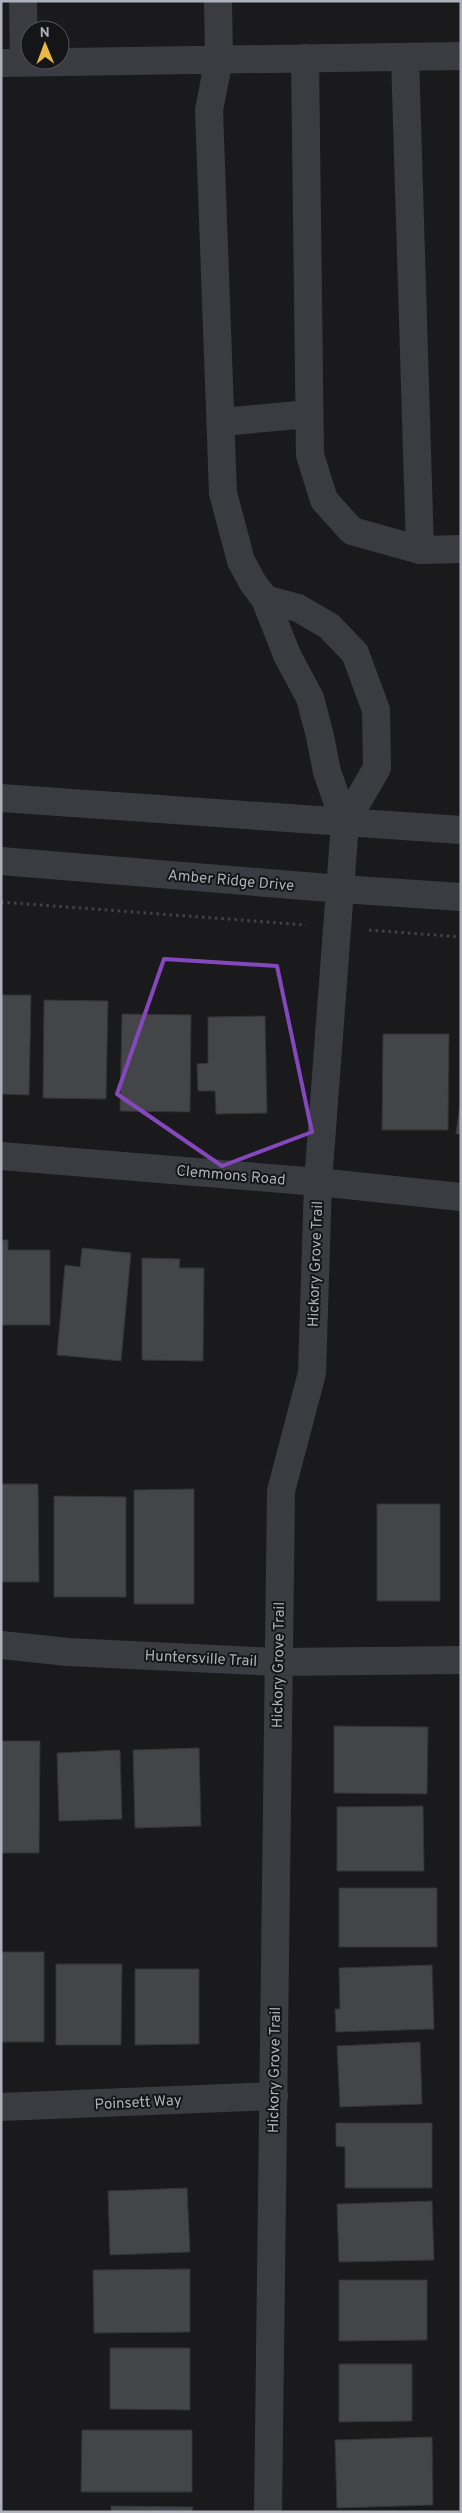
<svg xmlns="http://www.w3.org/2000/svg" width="462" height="2513" viewBox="0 0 462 2513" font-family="Overpass,sans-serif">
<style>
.building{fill:#444549;stroke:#343438}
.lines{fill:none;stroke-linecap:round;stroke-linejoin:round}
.path{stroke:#414348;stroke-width:3;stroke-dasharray:2.5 4;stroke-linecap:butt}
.minor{stroke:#3b3c41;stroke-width:28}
.marked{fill:none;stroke:#8547be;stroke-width:4;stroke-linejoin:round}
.labels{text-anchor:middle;stroke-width:4;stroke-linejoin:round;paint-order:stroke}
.street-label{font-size:15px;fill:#adb1bb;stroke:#151517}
</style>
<rect width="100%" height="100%" fill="#1a1a1c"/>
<path class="building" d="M1,995H31L29,1095L1,1094Z
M44,1000L108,1001L106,1099L43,1098Z
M122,1014L191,1015L190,1112L120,1111Z
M265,1016L267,1113L216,1114L215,1091H198L197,1064L208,1063V1017Z
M383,1034H449L448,1130H382Z
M461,1097V1134H456Z
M1,1240H8V1250H50V1325H1Z
M82,1248L131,1253L121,1361L57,1355L65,1265L80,1267Z
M142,1258L180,1259L179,1268H204L203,1361L142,1360Z
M1,1484H38L39,1582H1Z
M194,1489V1604H134V1490Z
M54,1496L126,1497V1597H54Z
M377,1504H440V1601H377Z
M334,1726L428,1727L427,1794L334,1793Z
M1,1741H40L39,1853H1Z
M199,1748L201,1826L135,1828L133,1750Z
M120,1750L122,1819L59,1821L57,1753Z
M423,1806L424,1871H337V1807Z
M339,1888H437V1947H339Z
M1,1952H44V2042H1Z
M56,1964H122L121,2045H56Z
M432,1965L434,2029L336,2032L335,2009H340L339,1968Z
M135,1969H199V2044L135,2045Z
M420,2042L422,2104L340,2107L337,2046Z
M336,2123H432V2188H345V2147L336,2146Z
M187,2188L190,2252L110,2255L108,2191Z
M432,2201L434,2260L339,2262L337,2204Z
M190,2269V2332L94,2333L93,2270Z
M339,2280H427V2340L339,2341Z
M110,2348H190V2410L110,2409Z
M339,2364H412V2421L339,2422Z
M82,2430H192V2492H81Z
M432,2437L433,2505L337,2508L335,2440Z
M111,2506L193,2507L192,2512H111Z"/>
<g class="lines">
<path class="path" d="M1,902L306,925
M369,930L461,937"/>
<path class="minor" d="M23,1L24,63
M218,1L219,59L209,110L223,493L241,561L253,583L265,599
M405,57L420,550
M305,58L310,455L324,500L352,531L420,550L461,549
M1,63L461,56
M222,422L309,414
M1,798L461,830
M1,861L341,889L461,897
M1,1156L318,1182L461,1197
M1,1645L68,1652L277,1662L461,1660
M1,2107L274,2096
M268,2512L281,1491L312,1373L318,1182L345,823L327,772L320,736L310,698L287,655L265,599L298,608L329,626L355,653L376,710L377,768L345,823"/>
</g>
<path class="marked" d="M164,959L277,966L312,1132L222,1166L117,1094Z"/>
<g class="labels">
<g class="street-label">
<text transform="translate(231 880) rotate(5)" y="5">Amber Ridge Drive</text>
<text transform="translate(231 1175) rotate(5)" y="5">Clemmons Road</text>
<text transform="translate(315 1264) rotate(-88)" y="5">Hickory Grove Trail</text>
<text transform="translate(201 1658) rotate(3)" y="5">Huntersville Trail</text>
<text transform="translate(278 1665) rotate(-89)" y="5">Hickory Grove Trail</text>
<text transform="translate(274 2070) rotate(-89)" y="5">Hickory Grove Trail</text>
<text transform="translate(138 2102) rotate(-3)" y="5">Poinsett Way</text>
</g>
</g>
<rect width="462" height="2513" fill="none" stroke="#adb1bb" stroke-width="5"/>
<g transform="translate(45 45) rotate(359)"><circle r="24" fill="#151517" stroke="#525359"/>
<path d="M0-4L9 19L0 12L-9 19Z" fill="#e9b845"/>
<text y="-8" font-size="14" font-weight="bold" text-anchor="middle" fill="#adb1bb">N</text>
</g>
</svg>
